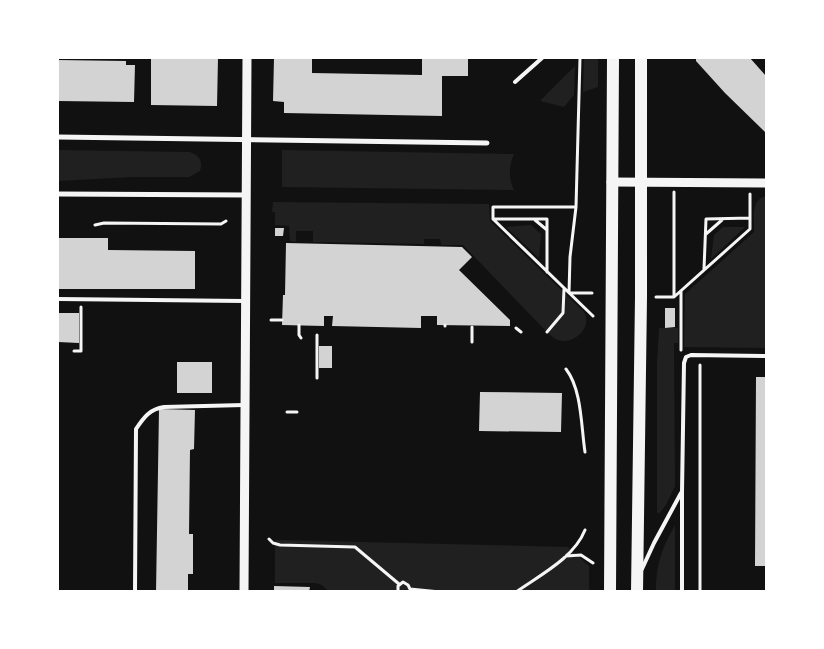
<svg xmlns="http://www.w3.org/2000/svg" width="824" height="649" viewBox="0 0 824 649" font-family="'Exo 2',sans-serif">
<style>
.green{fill:#202020}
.building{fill:#d3d3d3}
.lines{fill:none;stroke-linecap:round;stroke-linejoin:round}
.path{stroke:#f5f5f5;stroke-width:3}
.service{stroke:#f5f5f5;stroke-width:4}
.minor{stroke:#f5f5f5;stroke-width:5}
.tertiary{stroke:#f5f5f5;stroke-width:9}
.primary{stroke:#f5f5f5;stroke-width:12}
</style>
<rect width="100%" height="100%" fill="#111"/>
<path class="green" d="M584,58H598V87L583,92Z
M575,66L574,95L564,107L540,101Z
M58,150L190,152C200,156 203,161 200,171L189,177H132L58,181Z
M282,150L514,154C509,165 508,178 514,190L282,187Z
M763,197H766V348L684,347L685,294L754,232C755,221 750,202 763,197Z
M273,202L489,204L490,221L584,312C593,328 574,345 558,340C553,338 549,334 545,330L463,245H441L440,239H424V244L313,242V231H296V242L290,241L289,226L275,225V212H272Z
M531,225L541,234L539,258L506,227Z
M723,227H745L711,259L714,235Z
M659,328H678V343H674L675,486L666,505L659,514L657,512V361Z
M675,525V591H656C656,564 662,548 675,525Z
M275,540L568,547L589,566V591L329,592L322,585L315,583H275Z"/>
<path class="building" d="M151,58H218L217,106L151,105Z
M274,58H312V73L422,75V58H469L468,59V76H442V116L284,113V102L273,101Z
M696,58H750L766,76V133L725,93L696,61Z
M58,60L126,61V65H135L134,102L58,101Z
M275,228H284L283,236H275Z
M58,238H108V250L195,251V289H58Z
M286,243L462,247L472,257L459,270L510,320V326L437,325V316H421V328L332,326L333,316H324V326L282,325L283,295H285Z
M665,308H675V327L665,328Z
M58,313H79V343L58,342Z
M319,346H332V368H319Z
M177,362H212V393H177Z
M756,377H766V566H755Z
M480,392L562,393L561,432L479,431Z
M159,409L195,410L194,449L190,450L189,534H193V574H188V592H156Z
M274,586L310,587L309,592H274Z"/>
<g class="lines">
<path class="path" d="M580,58L576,207L570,257L569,293H592
M576,207H493V219L593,316
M493,219H547V272
M535,220L547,230
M95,225L104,223L221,224L226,221
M706,234L722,220
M704,269L706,219L750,218
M681,291V350
M674,296V192
M656,297H674L750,229V194
M271,320H282
M299,325V335L301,338
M445,326V325
M516,328L521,332
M547,332L563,313L564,289
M472,342V327
M74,351H81V307
M566,369C582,390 581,426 585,452
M317,378V335
M287,412H297
M269,539L273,543L280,545L355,547L399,584
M566,556L581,555L593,563
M410,589L440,592
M398,592V586L403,582L408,585L410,589
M516,592C540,575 574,558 585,530
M700,592V365"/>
<path class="service" d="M515,82L542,58
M58,299L244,301
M642,569L654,543L681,493
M135,592L136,429C144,417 150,409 164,407L244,405
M682,592V492L684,363L686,357L691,355L766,356"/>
<path class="minor" d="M58,137L487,143
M58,194L247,195"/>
<path class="tertiary" d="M611,182L766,183
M244,592L247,58"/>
<path class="primary" d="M610,592L613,58
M637,592L641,297V58"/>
</g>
<rect width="824" height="649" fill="none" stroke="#ffffff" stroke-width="118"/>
</svg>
